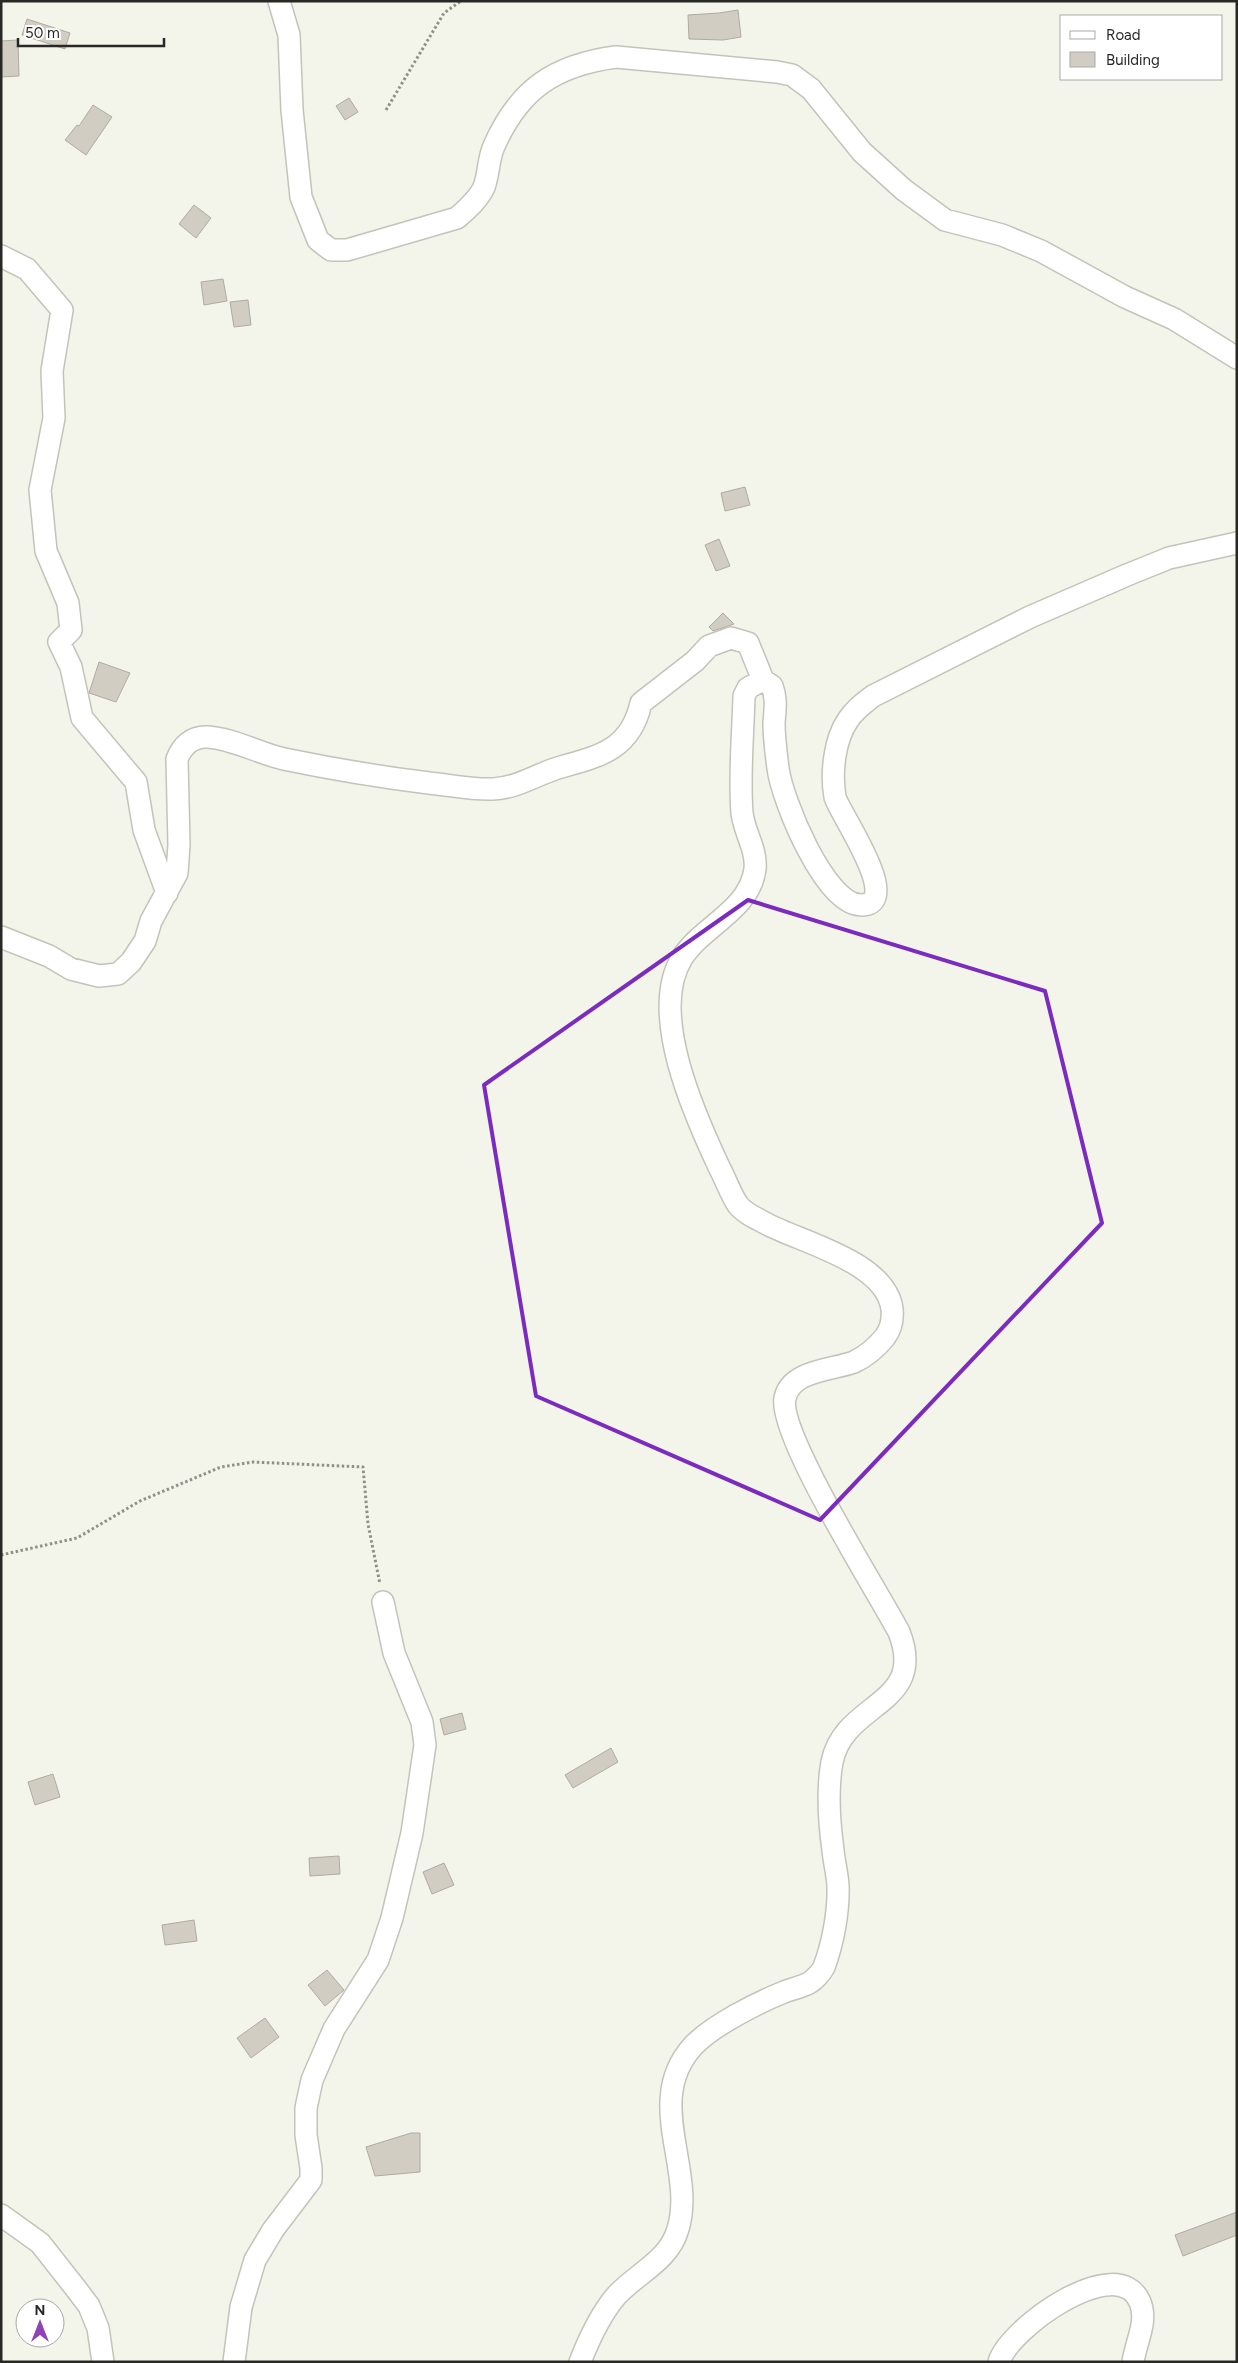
<svg xmlns="http://www.w3.org/2000/svg" width="1238" height="2363" viewBox="0 0 1238 2363" font-family="Figtree,sans-serif">
<style>
.building{fill:#d2cdc3;stroke:#b0aba2}
.lines{fill:none;stroke-linecap:round;stroke-linejoin:round}
.minor-casing{stroke:#c2c4ba;stroke-width:24}
.path{stroke:#8f9189;stroke-width:3;stroke-dasharray:2.5 2.5;stroke-linecap:butt}
.minor{stroke:#fff;stroke-width:21}
.marked{fill:none;stroke:#7b2cbf;stroke-width:4;stroke-linejoin:round}
</style>
<rect width="100%" height="100%" fill="#f3f5ea"/>
<path class="building" d="M738,10L741,37L723,40L689,39L688,15L719,13Z
M27,19L70,33L65,49L22,35Z
M18,40L19,76L1,77V41Z
M349,98L358,112L345,120L336,106Z
M93,105L112,117L86,155L65,140L77,125L79,126Z
M194,205L211,218L196,238L179,224Z
M223,279L227,301L204,305L201,282Z
M248,300L251,325L234,327L230,302Z
M745,487L750,505L725,511L721,493Z
M719,539L730,566L716,571L705,545Z
M723,613L734,624L713,631L709,627Z
M99,662L130,673L116,702L89,693Z
M462,1713L466,1729L444,1735L440,1719Z
M611,1748L618,1762L573,1788L565,1775Z
M53,1774L60,1797L35,1805L28,1782Z
M339,1856L340,1874L310,1876L309,1858Z
M444,1863L454,1885L432,1894L423,1872Z
M194,1920L197,1941L165,1945L162,1925Z
M327,1970L344,1990L325,2006L308,1985Z
M265,2018L279,2037L251,2058L237,2038Z
M411,2133H420V2172L375,2176L366,2147Z
M1237,2212V2235L1183,2256L1175,2235Z"/>
<g class="lines">
<defs>
<path id="minor" d="M279,1L289,35L292,110L301,197L318,240L331,250H347L457,218C466,210 479,199 484,187C489,174 488,159 494,146C519,89 555,65 616,57L777,72L792,75L811,89L862,152L904,190L945,220L1002,235L1041,251L1125,297L1174,319L1237,358
M1,256L27,269L62,310L52,371L54,418L40,490L46,551L68,603L71,630L59,642L71,667L82,718L136,782L144,830L167,893
M1,937L49,956L71,969L99,976L118,974L131,962L145,941L151,921L177,873L179,845L177,759C182,746 192,736 208,737C234,739 258,753 284,759C332,769 380,777 429,783C450,785 472,790 493,789C518,788 539,773 561,767C602,756 631,748 641,703L695,661L709,646L731,638L748,643L763,680
M1,2215L40,2243L77,2290L89,2306L98,2328L103,2362
M234,2362L241,2307L255,2260L273,2230L311,2180V2168L306,2135V2108L312,2080L334,2029L378,1960L392,1918L412,1833L425,1745L422,1722L394,1653L383,1602
M580,2362C589,2339 600,2315 616,2296C637,2273 669,2261 678,2229C696,2169 643,2101 693,2046C713,2025 757,2003 784,1992C792,1989 801,1987 809,1983C814,1980 821,1973 824,1967C833,1943 839,1911 838,1885C837,1873 834,1861 833,1850C829,1821 827,1790 832,1762C844,1701 928,1706 899,1632C878,1592 777,1433 785,1398C791,1370 833,1370 854,1362C867,1356 876,1348 885,1337C891,1329 893,1319 892,1309C886,1262 803,1243 767,1224C758,1219 745,1214 738,1205C731,1195 726,1180 720,1169C695,1116 648,1013 682,958C702,926 750,910 755,869C757,849 744,832 742,813C739,774 743,735 744,696L748,688L763,680L772,686C777,699 775,709 774,723C774,738 776,753 778,768C782,800 825,905 861,905C905,905 838,811 835,797C831,774 834,740 848,720C854,710 864,703 873,696L1030,617L1127,575L1169,558L1237,543
M999,2362C1009,2328 1118,2250 1140,2302C1148,2322 1136,2341 1133,2362"/>
</defs>
<use href="#minor" class="minor-casing"/>
<path class="path" d="M386,110L444,13L461,1
M1,1555L77,1538L140,1501L221,1467L253,1462L363,1467L368,1524L380,1584"/>
<use href="#minor" class="minor"/>
</g>
<path class="marked" d="M748,900L1045,991L1102,1223L820,1520L536,1396L484,1085Z"/>
<rect width="1238" height="2363" fill="none" stroke="#282925" stroke-width="5"/>
<rect x="1060" y="15" width="162" height="65" fill="#ffffff" stroke="#a9a9a8"/>
<rect x="1070" y="31" width="25" height="8" fill="#ffffff" stroke="#a9a9a8"/>
<text x="1106" y="40" font-size="15" fill="#282925">Road</text>
<rect x="1070" y="52" width="25" height="15" fill="#d2cdc3" stroke="#a9a9a8"/>
<text x="1106" y="65" font-size="15" fill="#282925">Building</text>
<g transform="translate(40 2323)"><circle r="24" fill="#ffffff" stroke="#a9a9a8"/>
<path d="M0-4L9 19L0 12L-9 19Z" fill="#8f43b4"/>
<text y="-8" font-size="14" font-weight="bold" text-anchor="middle" fill="#282925">N</text>
</g>
<path d="M18 38v8h146v-8" fill="none" stroke="#282925" stroke-width="2.5"/>
<text x="25" y="38" font-size="15" fill="#282925" stroke="#ffffff" stroke-width="4" paint-order="stroke">50 m</text>
</svg>
